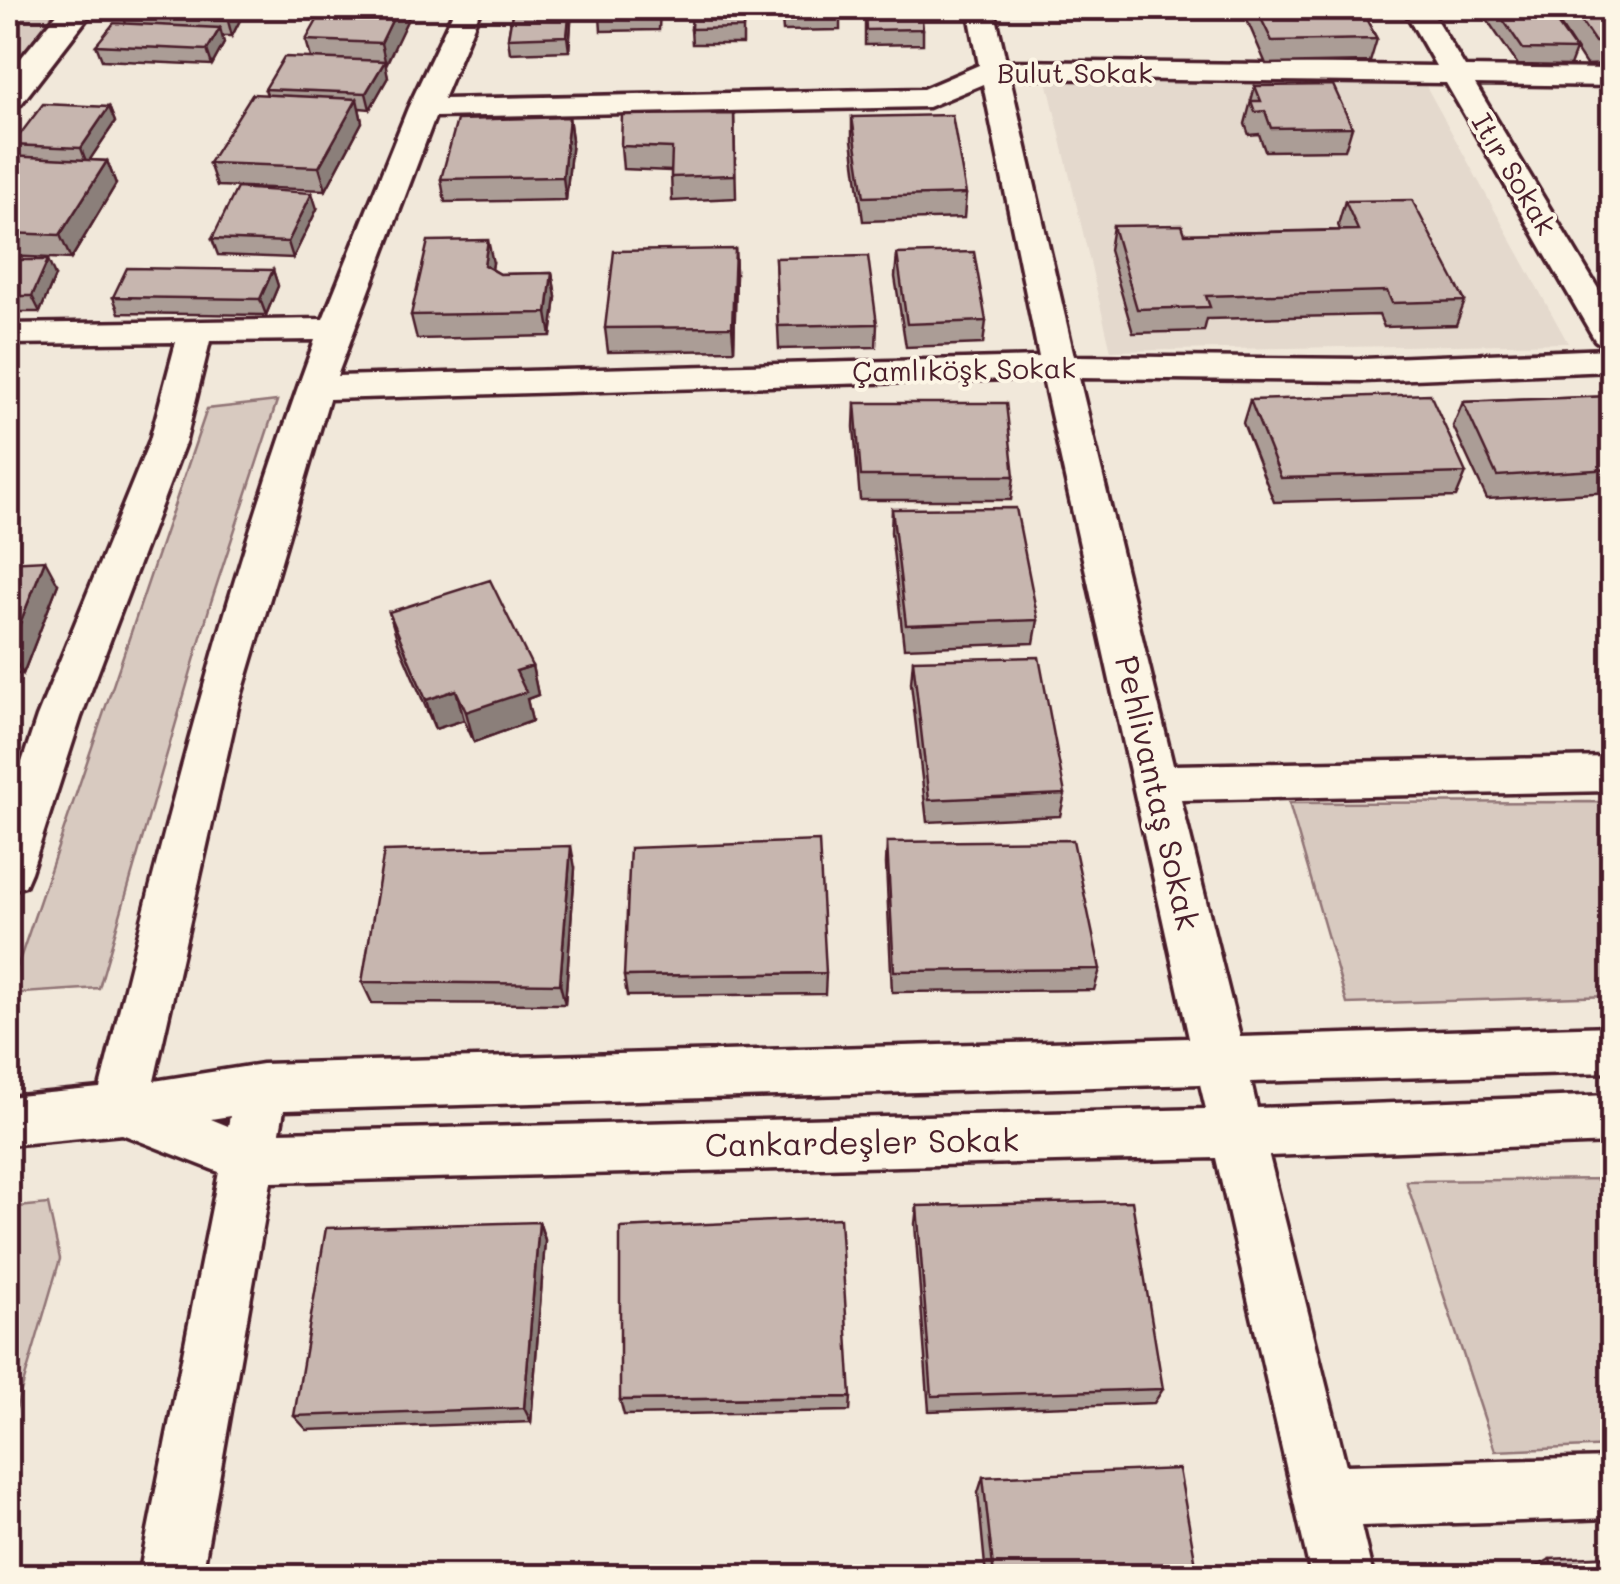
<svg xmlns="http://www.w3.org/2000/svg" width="1620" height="1584" viewBox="0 0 1620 1584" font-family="Mali,sans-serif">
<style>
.built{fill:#e4d9cd}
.green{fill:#d8cac0;stroke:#917476;stroke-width:2.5}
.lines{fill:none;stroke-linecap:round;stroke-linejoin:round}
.minor-casing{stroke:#4a1f2b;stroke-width:7}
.tertiary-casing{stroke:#4a1f2b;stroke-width:7}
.minor{fill:#fcf5e5;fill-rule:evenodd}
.tertiary{fill:#fcf5e5;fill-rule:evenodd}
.wall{fill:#ab9d96;stroke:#4a1f2b;stroke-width:2.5}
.shaded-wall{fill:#8b7f7a;stroke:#4a1f2b;stroke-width:2.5}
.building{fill:#c7b6af;stroke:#4a1f2b;stroke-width:2.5}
.labels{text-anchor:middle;stroke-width:8;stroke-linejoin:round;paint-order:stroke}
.far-street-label{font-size:28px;fill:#4a1f2b;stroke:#fcf5e5}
.street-label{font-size:32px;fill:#4a1f2b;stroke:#fcf5e5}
</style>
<rect width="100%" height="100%" fill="#f1e8da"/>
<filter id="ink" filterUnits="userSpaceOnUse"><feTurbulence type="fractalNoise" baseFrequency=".01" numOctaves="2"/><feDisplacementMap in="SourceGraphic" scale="20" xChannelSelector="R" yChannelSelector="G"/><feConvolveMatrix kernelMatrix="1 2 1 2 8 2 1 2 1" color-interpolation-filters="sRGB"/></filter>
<g filter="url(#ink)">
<path class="built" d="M1046,76L1426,86L1568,343L1111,351Z"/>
<path class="green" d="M8,8H58L8,72Z
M277,401L211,602L99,988L8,994L207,409Z
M1612,802V996L1347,1004L1289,803Z
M1612,1179V1446L1495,1451L1406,1181Z
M48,1204L60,1259L8,1436V1208Z"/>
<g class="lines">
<defs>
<path id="minor" d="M455,8H481L443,99L923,89L979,65L968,8H994L1006,61L1436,66L1403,8H1429L1465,67L1612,69V86L1475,84L1612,312V371L1363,381L1079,378L1173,765L1612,757V791L1181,800L1240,1037L1612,1026V1072L1251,1082L1257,1108L1612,1095V1143L1269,1156L1346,1465L1612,1458V1518L1361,1526L1373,1576H1311L1216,1158L271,1182L202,1576H139L219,1172L122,1134L8,1145V1097L100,1088C163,834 224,586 315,340L210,341L186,440L81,717L31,872L25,886L8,891V805L37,717L150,440L176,342L8,344V324L323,319L408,108ZM1010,78L1446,83L1595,340L1608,349L1363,359L1074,356ZM983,84L1039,357L337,376L435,117L928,107ZM1043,378L1189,1038L262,1064L154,1081L239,703L329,399ZM1200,1084L1206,1109L280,1132L284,1110ZM230,1116L228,1126L211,1119Z"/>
<path id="tertiary" d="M62,8H95L21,104L8,107V74Z"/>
</defs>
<use href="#minor" class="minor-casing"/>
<use href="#tertiary" class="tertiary-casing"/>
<use href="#minor" class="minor"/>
<use href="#tertiary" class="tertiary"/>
</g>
<path class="wall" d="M130,8H243L244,12L232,36H222L224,43L212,65L102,60L96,45L126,24L124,17Z
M413,8L385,65L388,77L370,109L359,108L362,122L326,190L217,186L209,163L267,95L265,89L311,58L306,40Z
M513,8H572L569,51L510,53L508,38Z
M602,8H660L659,30L601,31L600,16Z
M743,8V44H692L691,29Z
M781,8L840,14V30L783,31Z
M865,8L923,29V44L865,45Z
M1245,8H1360L1377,39L1370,62L1266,64L1244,13Z
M1479,8H1546L1576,50L1570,66L1518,65Z
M1552,8H1612V64L1586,65L1551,11Z
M1611,83H1612V109L1604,99Z
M1255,86L1352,127L1345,150L1265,151L1259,134L1249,135L1245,124Z
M109,107L115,122L89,160L107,161L116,184L71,259L8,256V156H17L12,145Z
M734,114L736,198L672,201L671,171L623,169L621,146Z
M569,117L572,140L566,200L445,202L441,179Z
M852,117L966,194L964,218L863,221L852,140Z
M1345,201L1465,301L1456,325L1384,327L1379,315L1207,319L1204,331L1133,333L1109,250L1113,226L1185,234L1340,230L1338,225Z
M317,209L293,258L218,255L212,239Z
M735,249L736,272L734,350L608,352L605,328Z
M897,254L986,321L983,344L906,347L895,277Z
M775,258L877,324L876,347L779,349Z
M8,260L55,276L40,312H8Z
M493,263L492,269L500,274L552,273L556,297L551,336L417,339L411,315Z
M273,270L278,286L266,315L119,313L113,297Z
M1612,396V492L1487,499L1453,426L1463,402Z
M1250,400L1466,473L1456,497L1274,502L1243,423Z
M855,403L1014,476L1011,500H860L854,427Z
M892,509L1038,620L1034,643L904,648L891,532Z
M8,562L58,584L23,674H8Z
M389,612L532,666L538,695L527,699L532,721L474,742L464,720L435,729L398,642Z
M913,660L1065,794L1060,816L927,822L911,683Z
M887,842L1100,969L1094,990L892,992L886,864Z
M575,868L565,1004L372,1003L362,982Z
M826,973L825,994L627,996L624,976Z
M917,1206L1163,1389L1154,1403L929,1411L915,1224Z
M539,1222L545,1240L531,1422L307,1430L294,1416Z
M851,1397L850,1411L624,1415L620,1400Z
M983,1477L1198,1576H986L978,1493Z
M1550,1559L1612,1576H1533L1531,1570Z"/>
<path class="shaded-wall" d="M235,8H243L244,12L232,36L228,21Z
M398,8H413L386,65L381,43Z
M570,8H572L569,51L567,36Z
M220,28L224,43L212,65L207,50Z
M385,61L388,77L370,109L366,93Z
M357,99L362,122L326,190L319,167Z
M109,107L115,122L87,164L81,148Z
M569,117L572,140L566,200L563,177Z
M107,161L116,184L71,259L60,235Z
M312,193L317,209L293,258L288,242Z
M488,240L493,263L488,289L484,265Z
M735,249L736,272L734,350L732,327Z
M48,260L55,276L40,312L32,296Z
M273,270L278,286L266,315L260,299Z
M552,273L556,297L551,336L547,313Z
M45,560L58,584L23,674L9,651Z
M532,666L538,695L527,699L532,721L474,742L466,712L516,671Z
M456,690L464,720L435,729L426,700Z
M571,846L575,868L565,1004L560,984Z
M539,1222L545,1240L531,1422L524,1408Z"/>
<path class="building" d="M130,8H235L228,21L124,17Z
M324,8H398L381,43L306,40Z
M513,8H570L567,36L508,38Z
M602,8H658V15L600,16Z
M692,8H743V28L691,29Z
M782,8H839L840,14L782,16Z
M865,8H921L923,29L866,30Z
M1256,8H1360L1377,39L1272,41Z
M1495,8H1546L1576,50L1523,49Z
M1572,8H1612V42H1595Z
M114,23L220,28L207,50L96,45Z
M284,57L385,61L366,93L265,89Z
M1333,85L1352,127L1271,128L1265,111L1255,112L1251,101H1261L1255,86Z
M252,94L357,99L319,167L209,163Z
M43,104L109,107L81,148L12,145Z
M734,114L735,175L671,177L672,148L621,146L622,115Z
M952,115L966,194L864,197L852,117Z
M569,117L563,177L441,179L457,120Z
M8,156L107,161L60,235L8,233Z
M237,188L312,193L288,242L212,239Z
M1412,200L1465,301L1392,303L1387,291L1206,296L1210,307L1137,309L1113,226L1182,225L1185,234L1358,230L1345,201Z
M488,240L484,265L500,274L552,273L547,313L411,315L428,241Z
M735,249L732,327L605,328L614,251Z
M974,252L986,321L907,324L897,254Z
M868,256L877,324L778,326L775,258Z
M8,260H48L32,296H8Z
M127,268L273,270L260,299L113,297Z
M1430,394L1466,473L1281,478L1250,400Z
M1612,396V469L1497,476L1463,402Z
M855,403H1006L1014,476H861Z
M1016,508L1038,620L906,625L892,509Z
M45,560L9,651H8V562Z
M490,580L532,666L516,671L526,692L466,712L456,690L426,700L389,612Z
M1039,657L1065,794L929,800L913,660Z
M1073,840L1100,969L894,971L887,842Z
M819,841L826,973L624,976L630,848Z
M571,846L560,984L362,982L384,851Z
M1132,1201L1163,1389L932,1396L917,1206Z
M840,1218L851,1397L620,1400V1228Z
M539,1222L524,1408L294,1416L326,1228Z
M1179,1469L1198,1576H994L983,1477Z
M1612,1556V1576H1555L1550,1559Z"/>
</g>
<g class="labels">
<g class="far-street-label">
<text x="1075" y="83">Bulut Sokak</text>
<text transform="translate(1514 174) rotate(59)" y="10">Itır Sokak</text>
<text transform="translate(964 370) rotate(-1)" y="10">Çamlıköşk Sokak</text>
</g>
<g class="street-label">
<text transform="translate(1157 793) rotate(77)" y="11">Pehlivantaş Sokak</text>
<text transform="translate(862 1143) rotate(-1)" y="11">Cankardeşler Sokak</text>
</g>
</g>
<rect width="1620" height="1584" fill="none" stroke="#fcf5e5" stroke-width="40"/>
<rect x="20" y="20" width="1580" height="1544" fill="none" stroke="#4a1f2b" stroke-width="4" filter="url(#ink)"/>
</svg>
